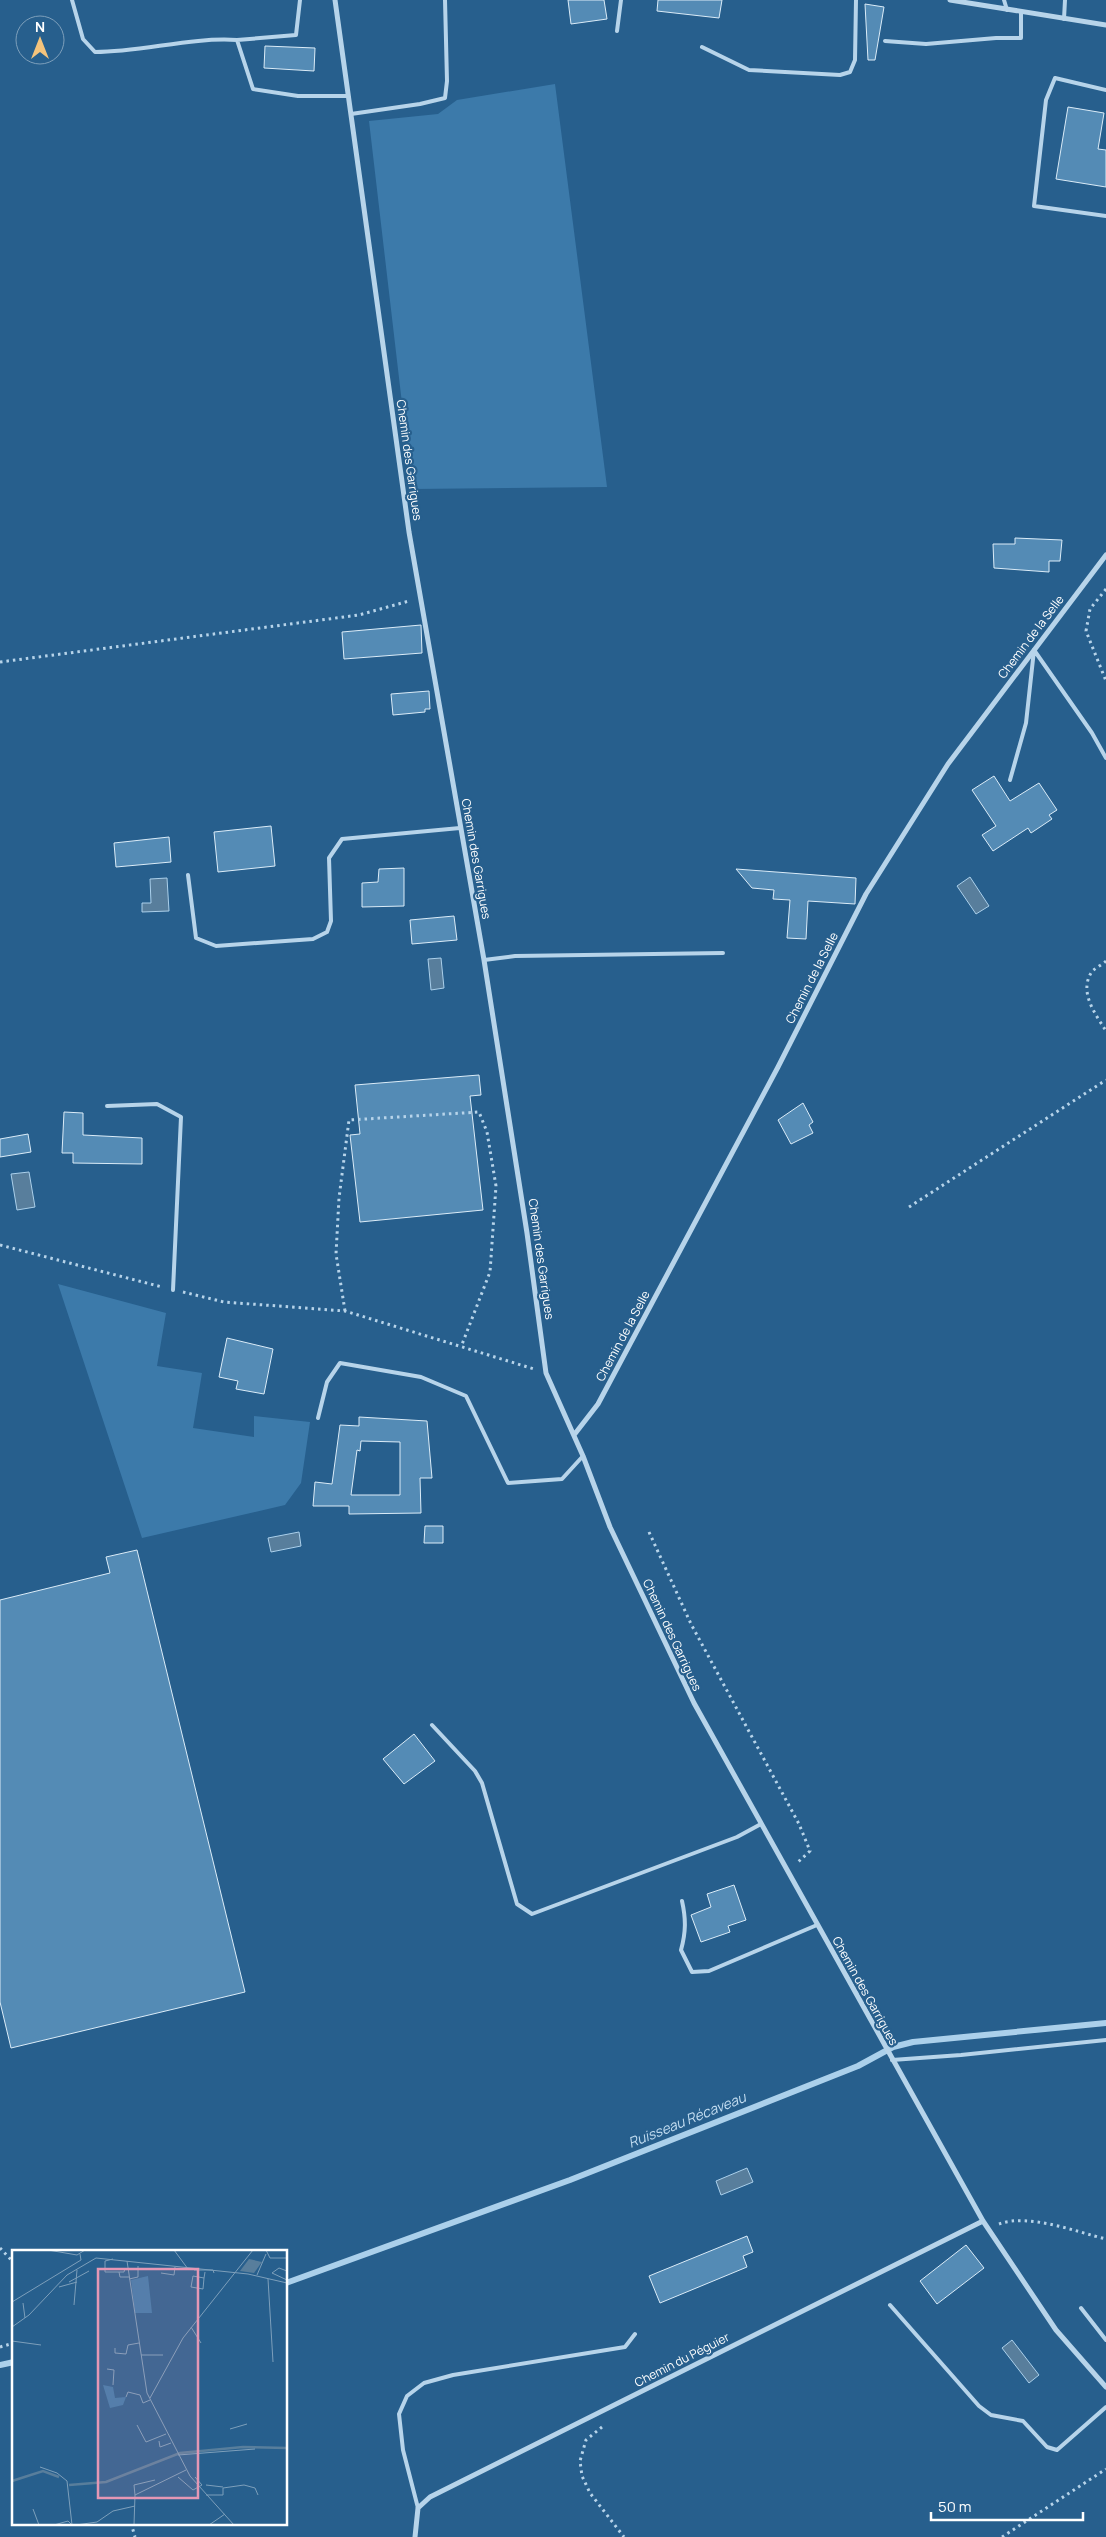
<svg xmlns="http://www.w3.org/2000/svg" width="1106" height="2537" viewBox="0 0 1106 2537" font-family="Manrope,sans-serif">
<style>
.green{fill:#3c7aaa}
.water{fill:#587e9c;stroke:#abd0eb}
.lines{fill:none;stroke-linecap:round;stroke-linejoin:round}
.stream{stroke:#abd0eb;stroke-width:6}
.building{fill:#548bb5;stroke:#dbecf8;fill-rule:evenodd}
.path{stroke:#b7d4ea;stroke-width:3;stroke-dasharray:2.5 4;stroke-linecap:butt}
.service{stroke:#b7d4ea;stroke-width:4}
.minor{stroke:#b7d4ea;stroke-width:5}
.labels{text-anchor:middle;stroke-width:4.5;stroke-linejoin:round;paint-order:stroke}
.street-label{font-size:12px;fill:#fff;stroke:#275f8d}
.water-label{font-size:14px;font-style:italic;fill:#c3ddf1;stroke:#275f8d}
.inset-river{fill:none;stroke:#587e9c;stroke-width:2.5}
.inset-road{fill:none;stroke:#7d9fbb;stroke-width:1}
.view{fill:#e497b5;fill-opacity:0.15;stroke:#e497b5;stroke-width:2.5}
.inset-edge{fill:none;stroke:#fff;stroke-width:2.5}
</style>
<rect width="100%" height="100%" fill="#275f8d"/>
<path class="green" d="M555,84L607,487L412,489L369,121L438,114L457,100Z
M58,1284L166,1313L157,1366L202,1373L193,1428L254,1437V1416L310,1422L301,1483L285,1505L142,1538Z"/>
<path class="water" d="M970,877L989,906L976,914L957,886Z
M167,878L169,911L142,912V903H151L150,879Z
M441,958L444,988L431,990L428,959Z
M29,1172L35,1207L17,1210L11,1174Z
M299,1532L301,1546L271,1552L268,1538Z
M747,2168L753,2182L721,2195L716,2181Z
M1012,2340L1039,2375L1029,2383L1002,2348Z"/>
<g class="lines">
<path class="stream" d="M286,2283L570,2180L858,2066L893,2047L913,2042L1106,2023
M0,2365L14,2362"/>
</g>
<path class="building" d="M568,0H604L607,19L571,24Z
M658,0H722L719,18L657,11Z
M865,4L884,7L875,60H868Z
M265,46L315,48L314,71L264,68Z
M1068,107L1104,113L1098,149L1106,150V187L1056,179Z
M1015,538L1062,540L1060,561H1049V572L994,568L993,544H1015Z
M421,625L422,653L344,659L342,632Z
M429,691L430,709H425V712L393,715L391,694Z
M994,776L1010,801L1039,783L1057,810L1049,815L1052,819L1031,833L1028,828L993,851L982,835L996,826L972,790Z
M271,826L275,866L218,872L214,832Z
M169,837L171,862L116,867L114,843Z
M404,868V906L362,907V883L378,882L379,869Z
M736,869L856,878L855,904L808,901L806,939L787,938L790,900L773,899L774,890L752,888Z
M454,916L457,940L412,944L410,920Z
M479,1075L481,1095L470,1096L483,1210L360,1222L350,1135L360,1134L355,1085Z
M803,1103L813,1122L809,1125L813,1133L791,1144L778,1120Z
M64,1112L83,1113V1135L142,1138V1164L73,1163V1153H62Z
M28,1134L31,1152L0,1157V1139Z
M227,1338L273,1349L264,1394L236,1389L238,1381L219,1377Z
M359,1417L427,1421L432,1478H420L421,1513L349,1514V1506H313L315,1482L332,1484L340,1425L359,1426ZM361,1441L400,1442V1495H351L357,1450L360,1451Z
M425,1526H443V1543H424Z
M137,1550L245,1992L11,2048L0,2002V1600L110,1573L106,1557Z
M414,1734L435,1761L404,1784L383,1759Z
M734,1885L746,1920L728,1926L730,1932L701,1942L691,1915L711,1907L707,1894Z
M747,2236L753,2252L743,2256L747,2267L660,2303L649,2276Z
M966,2245L984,2268L937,2304L920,2281Z"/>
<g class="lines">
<path class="path" d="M1106,589L1090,609L1086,631L1106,681
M0,662L359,615L409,601
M1106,961C1102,965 1093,969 1091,973C1079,993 1096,1015 1106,1031
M909,1207L1106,1080
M0,1245L162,1287
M183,1292L224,1302L345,1311L534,1369
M345,1311L336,1254L339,1198L349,1120L479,1112L487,1132L496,1186L490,1272L461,1347
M649,1532L691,1624L799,1824L810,1851L797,1863
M999,2224C1028,2213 1077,2232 1106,2239
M0,2248L14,2263
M0,2347L14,2343
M602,2427L586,2440L580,2461L582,2476L590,2493L624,2537
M131,2523L135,2537
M1002,2537L1106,2469"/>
<path class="service" d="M72,0L83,39L95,52C143,52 189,37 237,40
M300,0L296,35L237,40L253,89L298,96H348
M1004,0L1007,10
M1064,19L1065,0
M617,31L621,0
M885,41L926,44L996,38H1021V12
M702,47L749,70L840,75L850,72L855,60L856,0
M1106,90L1055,78L1046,100L1034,206L1106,216
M351,114L420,104L445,98L447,81L445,0
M1034,650L1092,733L1106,758
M1010,780L1026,723L1034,650
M188,875L196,938L216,946L313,939L327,932L331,921L329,858L342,839L460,828
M484,960L515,956L723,953
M107,1106L157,1104L181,1117L173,1290
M318,1418L327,1382L340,1363L421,1377L466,1396L508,1483L562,1479L583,1456
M432,1725L475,1771L482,1783L517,1904L532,1914L737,1837L761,1824
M682,1901C686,1919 686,1932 681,1950L692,1972L709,1971L817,1925
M892,2060L961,2055L1106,2040
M890,2305L979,2406L991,2415L1023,2421L1047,2447L1057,2450L1106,2407
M1081,2308L1106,2340
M418,2508L403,2450L399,2414L407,2396L424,2383L453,2375L625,2347L635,2334"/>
<path class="minor" d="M335,0L409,532L484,960L527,1233L546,1373L583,1456L610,1527L694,1703L983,2221L1056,2330L1106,2387
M950,0L1106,25
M574,1435L598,1404L778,1067L866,894L948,764L1106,555
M415,2537L418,2508L430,2497L983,2221"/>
</g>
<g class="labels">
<g class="street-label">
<text transform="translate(409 460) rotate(82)" y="4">Chemin des Garrigues</text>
<text transform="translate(1031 637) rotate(-53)" y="4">Chemin de la Selle</text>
<text transform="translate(476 859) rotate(80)" y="4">Chemin des Garrigues</text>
<text transform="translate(812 978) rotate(-63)" y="4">Chemin de la Selle</text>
<text transform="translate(541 1259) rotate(82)" y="4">Chemin des Garrigues</text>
<text transform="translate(623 1336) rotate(-62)" y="4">Chemin de la Selle</text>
<text transform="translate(672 1635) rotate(65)" y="4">Chemin des Garrigues</text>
<text transform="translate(865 1991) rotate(61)" y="4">Chemin des Garrigues</text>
<text transform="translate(682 2360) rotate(-27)" y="4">Chemin du Péguier</text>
</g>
<g class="water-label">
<text transform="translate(687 2120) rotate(-22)" y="5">Ruisseau Récaveau</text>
</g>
</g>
<g transform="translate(12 2250)">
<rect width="275" height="275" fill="#275f8d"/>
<path d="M136,26L140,63H123L119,30ZM91,135L101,137L103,148L114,147L111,155L98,158Z" fill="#3c7aaa"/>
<path d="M237,9L250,12L242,23L228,21Z" fill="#587e9c"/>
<path class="inset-river" d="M0,231L31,221L47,227M57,235L94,232L168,203L231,197L275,198"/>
<path class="inset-road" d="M36,0L65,5L73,0M162,0L176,19M254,0L258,8H275M101,9L93,11V22H107M115,11L135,143L178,226L222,275M113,18L112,22H107L108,27H117M182,20H201L202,23M275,21L267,18L260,23L275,30M149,23L162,25L163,17M245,25L254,4M192,28L191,39L179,37L181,26L192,28L193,22M117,29L126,27V16M256,29L261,112M57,32L77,21M47,37L65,32M0,52L69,10L68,4M11,53L13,68M62,55L65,20M0,77L17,65L55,25L84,8L236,24L275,33M179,77L189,93M0,91L29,95M103,98V103L114,104L116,95L127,93M129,105H151M95,119L102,120L101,135M114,147L116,142L128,145L131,153L138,150M138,148L171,88L241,0M125,175L134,192L154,184M218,179L235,174M147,191L148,197L159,193M166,205L243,199M28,217L45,223L55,231L60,275M166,227L181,240L190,235L183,227M194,235L211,237M123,245L122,235L143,230M194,245H211V238L232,235L243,238L246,245M21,259L27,275M42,275L56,271L59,274M64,275L85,272L101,261L123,256M122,275L123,245L174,220M197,275L213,264"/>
<path class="view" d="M86,19H186V248H86Z"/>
<rect width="275" height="275" class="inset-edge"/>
</g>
<g transform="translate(40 40)"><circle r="24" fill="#275f8d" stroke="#7d9fbb"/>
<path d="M0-4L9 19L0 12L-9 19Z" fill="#f3c37c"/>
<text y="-8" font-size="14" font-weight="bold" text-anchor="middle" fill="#ffffff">N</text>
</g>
<path d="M931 2512v8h152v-8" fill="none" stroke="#ffffff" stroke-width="2.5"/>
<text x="938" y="2512" font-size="15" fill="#ffffff" stroke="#275f8d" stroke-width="4" paint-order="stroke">50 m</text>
</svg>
